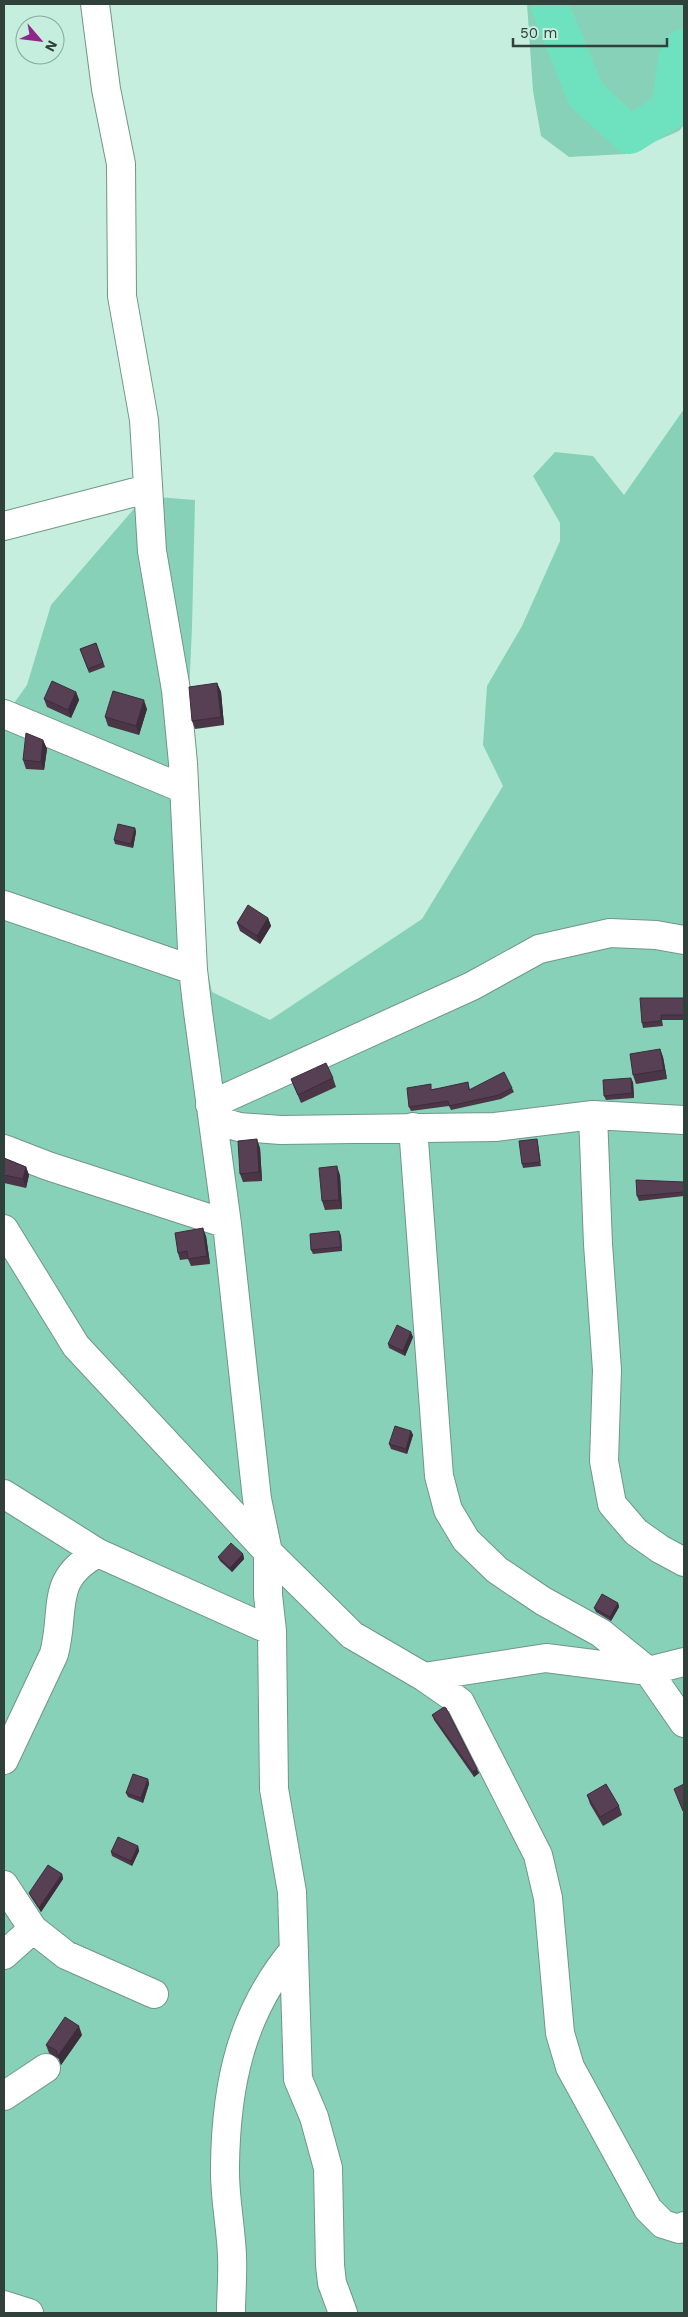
<svg xmlns="http://www.w3.org/2000/svg" width="688" height="2317" viewBox="0 0 688 2317" font-family="'Work Sans',sans-serif">
<style>
.green{fill:#87d1b8}
.lines{fill:none;stroke-linecap:round;stroke-linejoin:round}
.river{stroke:#6ee2bf;stroke-width:38}
.minor-casing{stroke:#719689;stroke-width:30}
.minor{stroke:#fff;stroke-width:28}
.wall{fill:#4b3648}
.shaded-wall{fill:#3d2c3b}
.building{fill:#573f54;stroke:#3d2c3b}
</style>
<rect width="100%" height="100%" fill="#c6eedf"/>
<path class="green" d="M527,4H684V125L679,131L626,154L569,157L541,136L533,91Z
M684,409V2313H4V717L27,685L51,605L145,496L195,500L192,627L182,855L212,992L270,1020L422,919L503,786L483,745L487,686L522,626L560,541V523L533,476L555,452L593,456L624,495Z"/>
<g class="lines">
<path class="river" d="M549,4L586,95L630,135L670,110L677,60L684,48"/>
<defs>
<path id="minor" d="M95,4L106,89L121,164L122,296L144,420L152,551L176,690L183,763L193,970L198,1012L227,1224L257,1499L268,1552L352,1635L424,1677L460,1702L538,1855L548,1898L560,2033L570,2067L648,2209L663,2224L679,2229L684,2226
M4,526L147,489
M4,714L184,789
M4,905L193,970
M210,1105L472,986L539,949L610,933L656,935L684,940
M210,1105L222,1122L239,1127L281,1130L495,1127L593,1115L684,1120
M593,1115L598,1244L607,1370L604,1461L612,1504L636,1532L660,1549L684,1562
M413,1127L439,1476L448,1510L466,1540L497,1570L543,1601L601,1633L648,1671L684,1723
M4,1149L48,1166L227,1224
M4,1229L76,1346L268,1552V1595L272,1631L274,1789L292,1892L298,2079L314,2117L328,2168L330,2265L332,2283L343,2313
M4,1494L98,1553L272,1631
M424,1677L546,1658L648,1671L684,1662
M4,1760L54,1654C66,1608 49,1579 98,1553
M4,1885L33,1929L66,1955L154,1994
M4,1955L33,1929
M4,2096L46,2068
M4,2305L29,2313
M231,2313C231,2294 233,2275 232,2256C231,2226 224,2196 225,2166C226,2085 241,2013 294,1950"/>
</defs>
<use href="#minor" class="minor-casing"/>
<use href="#minor" class="minor"/>
</g>
<path class="wall" d="M96,643L105,667L89,673L80,649Z
M217,683L221,692L224,725L195,729L192,721Z
M76,692L79,700L71,718L47,707L44,699Z
M147,709L139,735L108,726L105,717Z
M43,740L47,749L44,770L26,769L23,760Z
M135,828L136,832L133,848L115,844L114,840Z
M268,918L271,926L260,944L240,931L237,923Z
M684,998V1020H662L663,1026L643,1028L642,1023Z
M660,1049L663,1057L667,1079L636,1084L633,1075Z
M333,1078L336,1087L301,1103L291,1079Z
M633,1082L634,1098L606,1100L604,1096Z
M469,1086L470,1090L512,1088L514,1092L501,1099L451,1110L449,1106L411,1111L409,1107L432,1089Z
M537,1139L538,1144L541,1166L523,1168L522,1164Z
M260,1148L262,1181L243,1182L240,1174Z
M4,1158L26,1167L29,1175L26,1188L4,1183Z
M340,1175L342,1209L325,1210L322,1201Z
M684,1182V1196L639,1201L637,1196Z
M339,1231L341,1236L342,1251L313,1254L311,1250Z
M206,1236L210,1264L191,1266L188,1259L180,1260L178,1253Z
M413,1337L405,1356L389,1348L388,1344Z
M411,1431L413,1435L407,1454L391,1449L389,1444Z
M243,1554L244,1559L232,1572L220,1561L218,1557Z
M618,1603L619,1607L611,1621L596,1612L594,1608Z
M432,1715L479,1773L474,1777L434,1720Z
M148,1779L149,1784L143,1803L128,1797L126,1793Z
M587,1795L619,1806L622,1815L603,1826L590,1804Z
M138,1846L139,1851L132,1866L112,1856L111,1852Z
M62,1874L63,1879L41,1912L31,1897L29,1893Z
M82,2035L61,2065L59,2059L49,2053L46,2045Z"/>
<path class="shaded-wall" d="M217,683L221,692L224,725L221,717Z
M76,692L79,700L71,718L68,710Z
M144,700L147,709L139,735L136,726Z
M43,740L47,749L44,770L41,762Z
M135,828L136,832L133,848L131,844Z
M268,918L271,926L260,944L257,936Z
M660,1049L663,1057L667,1079L664,1070Z
M631,1078L633,1082L634,1098L632,1093Z
M257,1139L260,1148L262,1181L259,1172Z
M337,1166L340,1175L342,1209L339,1200Z
M26,1167L29,1175L26,1188L23,1179Z
M203,1228L206,1236L210,1264L207,1256Z
M339,1231L341,1236L342,1251L341,1247Z
M411,1332L413,1337L405,1356L403,1351Z
M411,1431L413,1435L407,1454L406,1449Z
M243,1554L244,1559L232,1572L230,1568Z
M618,1603L619,1607L611,1621L610,1617Z
M477,1769L479,1773L474,1777L473,1772Z
M148,1779L149,1784L143,1803L141,1798Z
M138,1846L139,1851L132,1866L131,1861Z
M62,1874L63,1879L41,1912L39,1908Z
M79,2026L82,2035L61,2065L58,2056Z"/>
<path class="building" d="M96,643L103,663L88,669L80,649Z
M52,681L76,692L68,710L44,699Z
M217,683L221,717L192,721L189,687Z
M113,691L144,700L136,726L105,717Z
M26,733L43,740L41,762L23,760Z
M118,824L135,828L131,844L114,840Z
M248,905L268,918L257,936L237,923Z
M640,998H684V1015H661V1021L642,1023Z
M660,1049L664,1070L633,1075L630,1054Z
M326,1063L333,1078L298,1095L291,1079Z
M504,1072L512,1088L499,1095L449,1106L448,1101L409,1107L407,1088L431,1084V1090L468,1082L469,1090Z
M631,1078L632,1093L604,1096L603,1080Z
M257,1139L259,1172L240,1174L238,1141Z
M537,1139L540,1162L522,1164L519,1141Z
M4,1158L26,1167L23,1179L4,1175Z
M337,1166L339,1200L322,1201L319,1168Z
M636,1180L684,1182V1192L637,1196Z
M203,1228L207,1256L188,1259L187,1251L178,1253L175,1233Z
M339,1231L341,1247L311,1250L310,1234Z
M397,1325L411,1332L403,1351L388,1344Z
M395,1426L411,1431L406,1449L389,1444Z
M231,1543L243,1554L230,1568L218,1557Z
M602,1594L618,1603L610,1617L594,1608Z
M444,1707L446,1708L477,1769L473,1772L432,1715Z
M133,1774L148,1779L141,1798L126,1793Z
M606,1784L619,1806L600,1817L587,1795Z
M684,1784V1811H683L674,1789Z
M118,1837L138,1846L131,1861L111,1852Z
M48,1865L62,1874L39,1908L29,1893Z
M65,2017L79,2026L58,2056L56,2050L46,2045Z"/>
<rect width="688" height="2317" fill="none" stroke="#30403a" stroke-width="10"/>
<g transform="translate(40 40) rotate(118)"><circle r="24" fill="#c6eedf" stroke="#8aa89d"/>
<path d="M0-4L9 19L0 12L-9 19Z" fill="#90268a"/>
<text y="-8" font-size="14" font-weight="bold" text-anchor="middle" fill="#30403a">N</text>
</g>
<path d="M513 38v8h154v-8" fill="none" stroke="#30403a" stroke-width="2.5"/>
<text x="520" y="38" font-size="15" fill="#30403a" stroke="#c6eedf" stroke-width="4" paint-order="stroke">50 m</text>
</svg>
